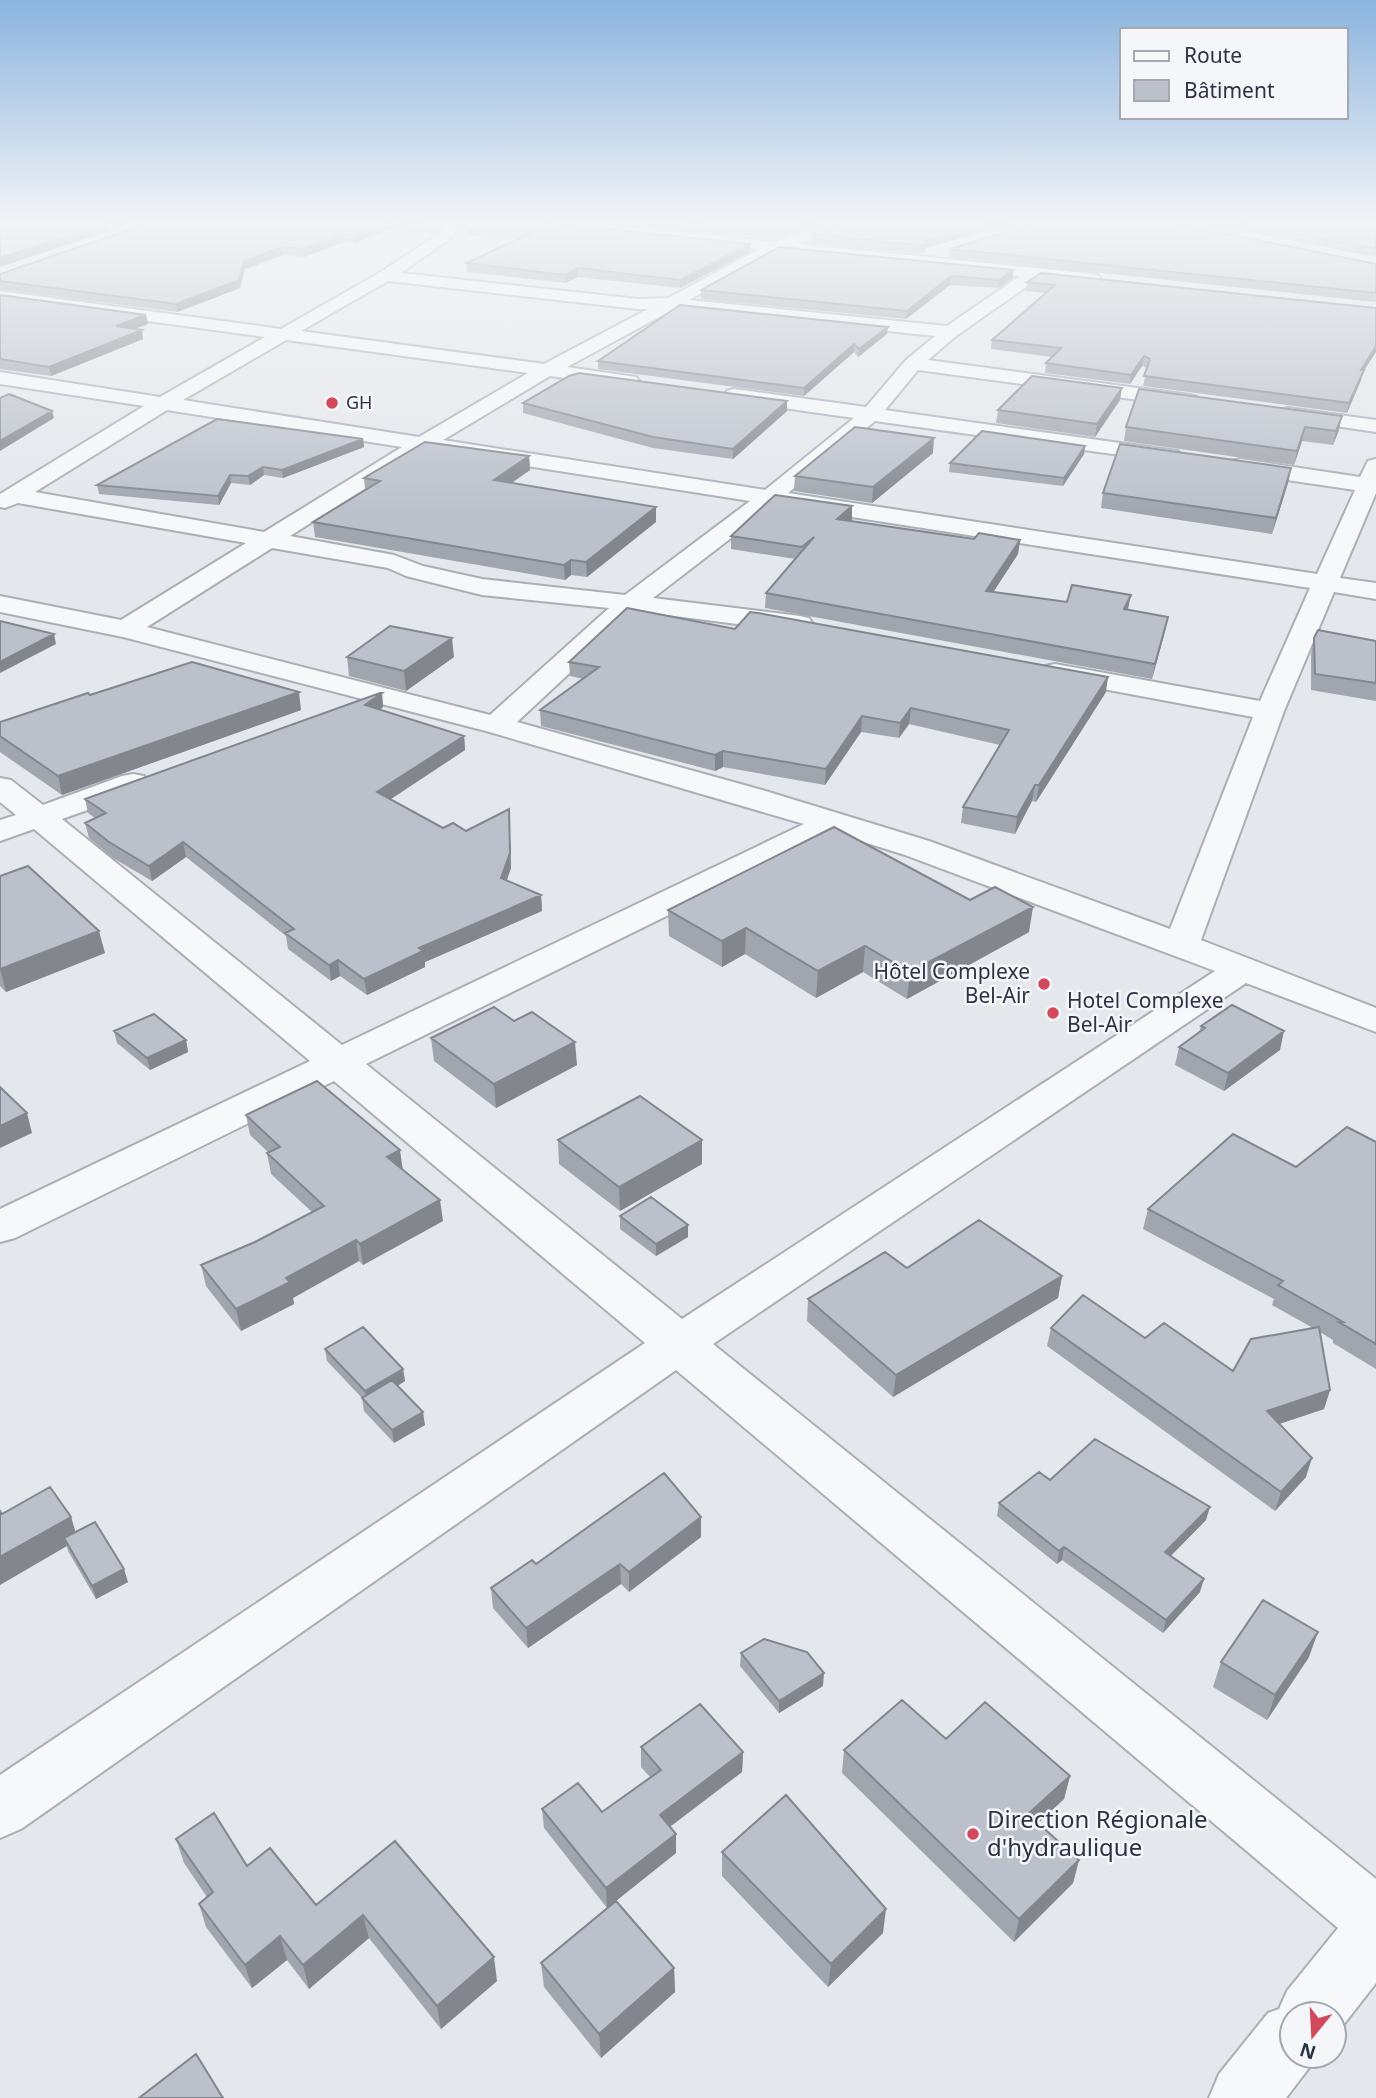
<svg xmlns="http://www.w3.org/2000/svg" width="1376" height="2098" viewBox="0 0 1376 2098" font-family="'Noto Sans',sans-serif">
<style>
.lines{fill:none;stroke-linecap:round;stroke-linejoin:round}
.minor-casing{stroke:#a9aeb7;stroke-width:4}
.minor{fill:#f7f8fa;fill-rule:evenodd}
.wall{fill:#a1a5ae}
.shaded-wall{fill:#83868d}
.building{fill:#bbc0ca;stroke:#83868d;stroke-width:2}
.poi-dot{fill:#d1495b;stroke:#f4f6f9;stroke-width:2.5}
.labels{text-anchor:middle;stroke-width:5;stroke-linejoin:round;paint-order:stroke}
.far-poi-label{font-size:18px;fill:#2b3445;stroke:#f4f6f9;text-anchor:start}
.poi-label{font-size:21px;fill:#2b3445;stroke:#f4f6f9;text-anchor:end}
.near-poi-label{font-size:24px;fill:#2b3445;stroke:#f4f6f9;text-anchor:start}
</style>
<rect width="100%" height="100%" fill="#e4e7ec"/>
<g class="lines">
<defs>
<path id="minor" d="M448,222H501L494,226H461L447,241L401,273L638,299L668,298L760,249L524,226L517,222H589L776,242L836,222H859L800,244L1093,274L1099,276L1101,279L1099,282L1039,278L956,336L928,360L1190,395L1197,397L1200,401L1197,405L1190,407L918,370L885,410L1170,450L1178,451L1181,456L1178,461L1170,462L875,421L788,493L1317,574L1355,490L1240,473L1232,471L1229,466L1232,461L1240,459L1360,477L1368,461L1376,459V493L1340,578L1376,583V599L1334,592L1284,711L1201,940L1376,1008V1032L1246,983L713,1344L1376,1879V1983L1334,2037V2014H1292V2056H1318L1286,2098H1209L1219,2074L1268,2013L1279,2009L1287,1991L1338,1928L676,1370L21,1829L0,1838V1775L645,1343L334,1081L15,1238L0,1242V1209L310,1061L34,829L0,841V820L16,815L0,802V778L11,780L43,805L122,776L133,774L144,776L148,783L144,790L62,819L342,1045L804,824L486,731L123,637L0,612V596L121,620L246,543L18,503L5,508L0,507V494L144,406L0,384V372L160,397L265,337L0,301V291L281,329L379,273L437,235ZM779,251L1020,276L947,326L689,300ZM388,281L638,309H648L544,364L301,331ZM674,309L935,336L906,360L866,407L734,389L727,391L724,395L734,401L854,418L765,490L443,440L550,376L629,387L636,385L639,381L636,377L567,367ZM286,340L528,373L419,437L183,400ZM167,410L402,447L264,532L35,492ZM426,450L750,501L625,595L482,579L423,566L394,555L290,536ZM774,505L1310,588L1260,701L1055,664L1045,666L1041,672L1045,678L1055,680L1253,717L1170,929L929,841L762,790L517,722L636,611L800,632L809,630L813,624L809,618L800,616L653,598ZM272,548L388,568L406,576L482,595L609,608L490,715L147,627ZM835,833L905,855L1215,971L682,1319L366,1064Z
M1288,408L1376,420V432L1281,418L1278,414L1281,410Z"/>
</defs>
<use href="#minor" class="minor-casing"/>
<use href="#minor" class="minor"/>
</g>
<path class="wall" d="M152,222H445L435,233L387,230L355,243L343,242L304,257L283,255L245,269L240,288L177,312L0,289V274Z
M491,222L750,252L680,288L578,277L565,283L467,272L466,263L518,239L468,236V228Z
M604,222H826L775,239Z
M1019,222L925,248L923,254L811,243V234Z
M1198,222H1376V257Z
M779,247L1013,278L998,288L950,285L906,319L701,299V290Z
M950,249L1376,264V302L949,257Z
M1027,282L1376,308L1361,380L1347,413L1143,386L1147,368L1142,366L1130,384L1045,373L1046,363L1052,357L991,349L992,340L1046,293L1026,291Z
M0,295L146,315L148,324L134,329L143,339L51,376L0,369Z
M887,334L858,357L854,352L804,396L598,369V361Z
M1139,389L1339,430L1333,445L1302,441L1294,465L1124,441L1126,427Z
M1120,400L1095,437L996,423L998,410Z
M787,401V411L733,459L653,448L523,413V403Z
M363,439L364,447L283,478L264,475L250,485L231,483L219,505L99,494L97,485Z
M1085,446L1084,454L1063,486L949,472L950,463Z
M933,453L872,503L794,491L795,476Z
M529,456L530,470L512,483L656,522L587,577L571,575L565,580L315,537L313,522L365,490L364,478Z
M1291,468L1288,483L1272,534L1101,508L1103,493Z
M852,506V520L850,521L974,539L1020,540L1018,554L993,592L1128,610L1168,617L1165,631L1152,679L765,608L766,593L795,559L731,549V536Z
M735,629L1106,692L1036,802L1032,801L1015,834L961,823L963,807L1000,745L909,724L899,738L861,732L825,785L723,767L715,771L541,726L540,710L583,679L570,676L569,662Z
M1314,638L1376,641V701L1311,690V654Z
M347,657H454L406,691L349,676Z
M382,693L383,707L380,710L464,736L465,750L390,799L443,828L466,831L509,809L511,868L506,881L541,895L542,911L425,962V967L367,995L340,976L331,981L288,949L286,936L186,857L152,881L113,858L89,838L85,823L95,818L88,813L85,799Z
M90,695L301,710L62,795L0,752V722Z
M0,876L105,953L6,992L0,986Z
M668,910L1029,932L907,999L863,972L816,998L745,954L722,967L669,936Z
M1201,1026L1280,1050L1224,1091L1175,1065L1179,1047L1199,1033Z
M114,1031L186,1040L188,1052L150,1070L117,1043Z
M431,1038L577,1065L496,1108L434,1061Z
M246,1115L403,1169L443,1221L363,1265L359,1261L293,1298L294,1304L241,1331L206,1286L201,1265L255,1242L312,1212L271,1174L267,1153L268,1152L250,1135Z
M558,1140H702V1164L620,1211L559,1164Z
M1376,1142V1369L1333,1343V1340L1320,1332L1330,1390L1324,1409L1279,1424L1306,1477L1275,1511L1047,1346L1051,1328L1145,1338L1233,1371L1313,1328L1272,1305L1274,1299L1143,1229L1148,1209L1296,1167Z
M620,1216L688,1237L656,1256L620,1229Z
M907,1268L1062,1276L1058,1298L893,1397L807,1321L808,1299Z
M325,1349L403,1369L405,1381L398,1386L425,1425L394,1443L364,1411L362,1398L327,1361Z
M1050,1480L1206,1520L1170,1556L1200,1592L1163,1633L1062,1560L1057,1564L997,1516L999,1503Z
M2,1514L71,1517L75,1532L128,1582L96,1599L68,1551L67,1546Z
M701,1517V1537L629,1592L621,1584L528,1648L493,1608L491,1588L536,1564Z
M741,1653L823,1686L779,1713L740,1666Z
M1309,1657L1267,1720L1213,1687L1221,1662Z
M946,1739L1070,1776L1064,1799L1038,1823L1079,1860L1073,1883L1014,1942L842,1773L844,1750Z
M641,1747L743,1752L742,1772L670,1827L676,1834V1853L616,1901L674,1968L675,1992L601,2058L544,1987L541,1963L607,1908L544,1828L542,1809L602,1812L650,1777L641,1767Z
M176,1839L247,1866L316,1905L395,1841L497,1981L441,2029L369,1938L309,1989L287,1960L252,1988L206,1927L199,1904L207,1897L184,1863Z
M722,1852L883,1933L828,1987L722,1876Z"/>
<path class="shaded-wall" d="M111,222H136L0,267V258Z
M386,222L387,230L355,243L354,235Z
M437,222H445L435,233L434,225Z
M803,222H826L775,239V231Z
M991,222H1019L925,248L923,254L924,246L926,240Z
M342,234L343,242L304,257L303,249Z
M750,244V252L680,288V280Z
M282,247L283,255L245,269L240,288L177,312L176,304L244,261Z
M578,268V277L565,283V275Z
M1013,270V278L998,288L999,280Z
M951,276L950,285L906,319L907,311Z
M146,315L148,324L118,335L116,326Z
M888,327L887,334L858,357L859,349Z
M142,330L143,339L51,376L49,367Z
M854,344V352L804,396V388Z
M1376,346V352L1363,372L1361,380L1347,413L1349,403L1361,370Z
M1144,356L1142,366L1130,384L1131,375Z
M1122,388L1120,400L1095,437L1097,424Z
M787,401V411L733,459V449Z
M52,411L54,418L0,451V441Z
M1342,416L1339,430L1333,445L1336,431Z
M1305,427L1302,441L1294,465L1297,451Z
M934,438L933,453L872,503L873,487Z
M363,439L364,447L283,478L282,470Z
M1085,446L1084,454L1063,486L1064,478Z
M529,456L530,470L495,494L494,480Z
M263,467L264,475L250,485L248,476Z
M1291,468L1288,483L1272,534L1276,518Z
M230,475L231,483L219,505L218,496Z
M852,506V520L836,532L837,519Z
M656,507V522L587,577L586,562Z
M1020,540L1018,554L985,605L986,591Z
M571,560V575L565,580L564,565Z
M1131,595L1128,609L1122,624L1124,609Z
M1168,617L1165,631L1152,679L1155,664Z
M54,634L56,644L0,673V662Z
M452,638L454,657L406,691L404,671Z
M1108,677L1106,692L1036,802L1039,785Z
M299,692L301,710L62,795L58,776Z
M382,693L383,707L367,719L365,705Z
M911,708L909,724L899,738L900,723Z
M862,716L861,732L825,785L826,769Z
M464,736L465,750L379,807L377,792Z
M723,751V767L715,771V755Z
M1035,785L1032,801L1015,834L1017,817Z
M509,809L511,868L502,894L501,878Z
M183,842L186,857L152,881L149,866Z
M541,895L542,911L425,962V967L367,995L364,979L419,948Z
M1033,907L1029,932L907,999L910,972Z
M746,928L745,954L722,967V941Z
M99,931L105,953L6,992L0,969Z
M865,946L863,972L816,998L818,971Z
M338,960L340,976L331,981L329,965Z
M1284,1031L1280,1050L1224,1091L1228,1073Z
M186,1040L188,1052L150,1070L147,1058Z
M575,1042L577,1065L496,1108L494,1084Z
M27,1113L32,1133L0,1148V1126Z
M702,1140V1164L620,1211L619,1187Z
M400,1150L403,1171L387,1157Z
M440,1200L443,1221L363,1265L360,1244Z
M688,1225V1237L656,1256V1244Z
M356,1240L359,1261L293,1298L294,1304L241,1331L236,1309L286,1278Z
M1062,1276L1058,1298L893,1397L896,1375Z
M403,1369L405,1381L367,1403L365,1391Z
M1330,1390L1324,1409L1261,1430L1267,1411Z
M423,1412L425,1425L394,1443L392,1430Z
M1312,1458L1306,1477L1275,1511L1281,1492Z
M1210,1507L1206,1520L1162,1565L1165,1552Z
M71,1517L78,1540L64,1538L67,1546L0,1585V1557Z
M701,1517V1537L629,1592V1572Z
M1064,1547L1062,1560L1057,1564L1059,1551Z
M620,1564L621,1584L528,1648L526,1628Z
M124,1569L128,1582L96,1599L92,1586Z
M1204,1579L1200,1592L1163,1633L1166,1620Z
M1318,1632L1309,1657L1267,1720L1275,1695Z
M824,1673L823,1686L779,1713V1701Z
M743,1752L742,1772L660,1834V1815Z
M1070,1776L1064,1799L1023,1837L1028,1814Z
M676,1834V1853L607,1908L606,1888Z
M1079,1860L1073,1883L1014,1942L1019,1919Z
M886,1909L883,1933L828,1987L831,1964Z
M363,1915L369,1938L309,1989L303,1965Z
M280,1936L287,1960L252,1988L245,1965Z
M494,1957L497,1981L441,2029L437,2006Z
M674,1968L675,1992L601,2058L599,2034Z"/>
<path class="building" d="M0,222H111L0,258Z
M152,222H386L354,235L342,234L303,249L282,247L244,261L239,280L176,304L0,281V274Z
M389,222H437L434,225Z
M491,222H540L750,244L680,280L578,268L565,275L466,263L534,232L468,228Z
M683,222H803L775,231Z
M844,222H991L926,240L924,246L811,234Z
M1038,222H1168L1376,264V293L950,249Z
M1239,222H1376V249Z
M779,247L1013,270L999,280L951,276L907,311L701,290Z
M1041,273L1376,308V346L1361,370H1364L1349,403L1144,376L1150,359L1144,356L1131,375L1046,363L1061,348L992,340L1055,285L1027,282Z
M0,295L146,315L116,326L142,330L49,367L0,359Z
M680,305L888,327L859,349L854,344L804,388L598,361Z
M579,373L787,401L733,449L653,437L523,403L569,376Z
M1032,376L1122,388L1097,424L998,410Z
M1139,389L1342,416L1336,431L1305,427L1297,451L1126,427Z
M9,394L52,411L0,441V398Z
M217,419L363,439L282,470L263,467L248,476L230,475L218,496L97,485Z
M855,427L934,438L873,487L795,476Z
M982,431L1085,446L1064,478L950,463Z
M425,442L529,456L494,480L656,507L586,562L571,560L564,565L313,522L380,481L364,478Z
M1120,444L1291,468L1276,518L1103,493Z
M775,495L852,506L837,519L974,539L979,533L1020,540L986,591L1067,602L1072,585L1131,595L1124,609L1168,617L1155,664L766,593L814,537L802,547L731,536Z
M627,608L735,629L750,612L758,613L1108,677L1039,785H1035L1017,817L963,807L1009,730L911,708L900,723L862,716L826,769L723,751L715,755L540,710L599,667L569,662Z
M0,621L54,634L0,662Z
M390,626L452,638L404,671L347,657Z
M1318,630L1376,641V683L1315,674L1314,638Z
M192,662L299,692L58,776L0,736V722L88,693L90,695Z
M380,693H382L365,705L464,736L377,792L443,828L453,823L466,831L509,809L510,853L501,878L541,895L419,948L423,951L364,979L338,960L329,965L285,933L294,929L183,842L149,866L109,842L85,823L106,813L85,799Z
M834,827L970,900L995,887L1033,907L910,972L865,946L818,971L746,928L722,941L668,910Z
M28,866L99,931L0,969V876Z
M1232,1005L1284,1031L1228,1073L1179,1047L1205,1028L1201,1026Z
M494,1007L514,1021L532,1012L575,1042L494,1084L431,1038Z
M154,1014L186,1040L147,1058L114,1031Z
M317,1081L400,1150L387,1157L440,1200L360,1244L356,1240L286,1278L290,1282L236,1309L201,1265L255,1242L324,1206L267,1153L280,1147L246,1115Z
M0,1087L27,1113L0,1126Z
M640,1096L702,1140L619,1187L558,1140Z
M1347,1127L1376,1142V1344L1339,1322H1343L1278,1285L1283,1281L1148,1209L1233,1134L1296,1167Z
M651,1197L688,1225L656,1244L620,1216Z
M979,1220L1062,1276L896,1375L808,1299L885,1252L907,1268Z
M1083,1295L1145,1338L1164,1323L1233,1371L1251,1339L1319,1327L1330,1390L1267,1411L1312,1458L1281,1492L1051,1328Z
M363,1327L403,1369L365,1391L325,1349Z
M392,1380L423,1412L392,1430L362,1398Z
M1095,1439L1210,1507L1165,1552L1204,1579L1166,1620L1064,1547L1059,1551L999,1503L1039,1472L1050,1480Z
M664,1473L701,1517L629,1572L620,1564L526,1628L491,1588L532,1560L536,1564Z
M50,1487L71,1517L0,1557V1511L2,1514Z
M95,1522L124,1569L92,1586L64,1538Z
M1263,1600L1318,1632L1275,1695L1221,1662Z
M764,1639L807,1652L824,1673L779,1701L741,1653Z
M902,1700L946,1739L985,1702L1070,1776L1028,1814L1079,1860L1019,1919L844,1750Z
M700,1704L743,1752L660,1815L676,1834L606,1888L542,1809L578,1783L602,1812L661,1770L641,1747Z
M786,1795L886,1909L831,1964L722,1852Z
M214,1813L247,1866L270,1848L316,1905L395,1841L494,1957L437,2006L363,1915L303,1965L280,1936L245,1965L199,1904L213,1892L176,1839Z
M616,1901L674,1968L599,2034L541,1963Z
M196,2054L223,2098H139Z"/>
<linearGradient id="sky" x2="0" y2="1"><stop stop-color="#8bb4dd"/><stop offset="0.43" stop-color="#f3f4f6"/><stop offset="1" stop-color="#f3f4f6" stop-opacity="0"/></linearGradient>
<rect width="1376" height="516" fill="url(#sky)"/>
<g class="poi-dot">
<circle cx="332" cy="403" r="7"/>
<circle cx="1044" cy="984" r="7"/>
<circle cx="1053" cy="1013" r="7"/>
<circle cx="973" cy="1834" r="7"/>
</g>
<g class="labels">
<g class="far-poi-label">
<text x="346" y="409">GH</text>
</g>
<g class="poi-label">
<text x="1030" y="979">Hôtel Complexe<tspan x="1030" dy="24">Bel-Air</tspan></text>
<text x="1067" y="1008" text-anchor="start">Hotel Complexe<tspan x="1067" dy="24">Bel-Air</tspan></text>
</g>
<g class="near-poi-label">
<text x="987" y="1828">Direction Régionale<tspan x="987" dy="28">d'hydraulique</tspan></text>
</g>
</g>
<rect x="1120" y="28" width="228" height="91" fill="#f4f6f9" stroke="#a4a8b1" stroke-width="2"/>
<rect x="1134" y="51" width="35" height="10" fill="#f7f8fa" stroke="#a4a8b1" stroke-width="2"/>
<text x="1184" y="63" font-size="21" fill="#2b3445">Route</text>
<rect x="1134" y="80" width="35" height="21" fill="#bbc0ca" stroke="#a4a8b1" stroke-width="2"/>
<text x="1184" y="98" font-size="21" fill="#2b3445">Bâtiment</text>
<g transform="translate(1313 2035) rotate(198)"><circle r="33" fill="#f4f6f9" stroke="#a4a8b1" stroke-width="2"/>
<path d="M0-5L12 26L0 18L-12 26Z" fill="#d1495b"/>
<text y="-10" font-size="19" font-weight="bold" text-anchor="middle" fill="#2b3445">N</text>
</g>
</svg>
